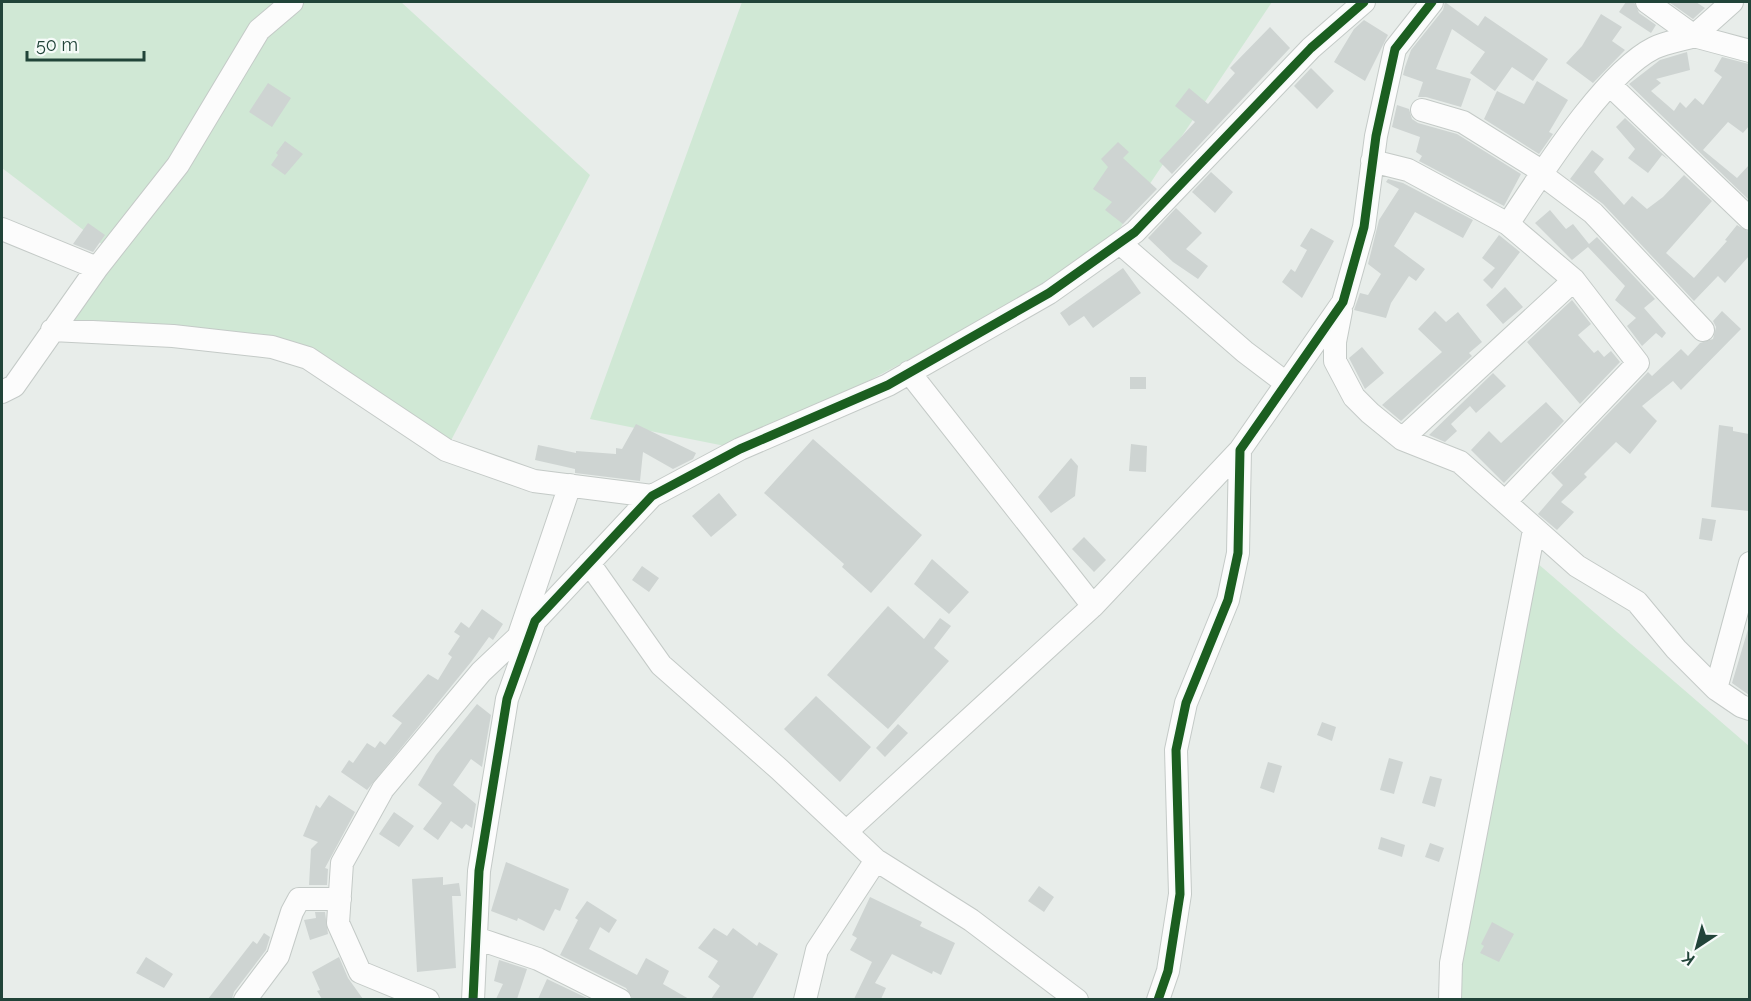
<svg xmlns="http://www.w3.org/2000/svg" width="1751" height="1001" viewBox="0 0 1751 1001" font-family="Raleway,sans-serif">
<style>
.green{fill:#d0e8d5}
.building{fill:#ced4d2}
.lines{fill:none;stroke-linecap:round;stroke-linejoin:round}
.minor-casing{stroke:#c4cac7;stroke-width:24}
.minor{stroke:#fcfcfc;stroke-width:22}
.cycleway-casing{stroke:#f6fbf9;stroke-width:13}
.cycleway{stroke:#1b5e20;stroke-width:9}
</style>
<rect width="100%" height="100%" fill="#e8edea"/>
<path class="green" d="M2,2H292L264,27L305,2H401L590,175L446,450L272,347L67,331L111,251L2,168Z
M742,2H1272L1100,258L740,449L590,419Z
M1529,556L1749,746V999L1449,1000Z"/>
<path class="building" d="M1445,2L1478,26L1485,16L1548,59L1533,81L1512,67L1495,91L1470,73L1485,52L1452,29L1436,69L1471,79L1461,107L1426,97H1418L1423,82L1403,75L1405,67L1411,50L1443,10Z
M1626,2H1634L1639,13L1656,25L1651,33L1619,12Z
M1669,2H1696L1705,8L1693,19Z
M1601,14L1622,27L1612,41L1625,50L1593,83L1566,63L1582,46Z
M1364,20L1388,35L1365,81L1334,62L1354,29Z
M1270,27L1290,48L1172,174L1159,161L1195,122L1175,106L1189,88L1208,104L1235,73L1230,68Z
M1687,52L1690,70L1656,79L1661,83L1651,91L1674,111L1680,102L1686,108L1695,98L1703,105L1722,77L1714,71L1722,57L1749,64V126L1743,133L1728,122L1703,150L1737,178L1749,165V200L1629,84L1660,60Z
M1311,68L1334,91L1317,109L1294,86Z
M1537,81L1568,100L1549,132L1553,134L1539,154L1484,119L1497,91L1524,104Z
M268,83L291,98L272,127L249,112Z
M1397,105L1409,109L1412,119L1418,123L1457,134L1521,174L1504,206L1419,161L1422,156L1416,152L1420,137L1392,127Z
M1625,118L1669,160L1662,155L1648,173L1628,158L1635,149L1616,127Z
M285,141L303,154L285,175L271,165L278,155L276,153Z
M1118,142L1129,152L1123,158L1157,189L1123,224L1105,210L1112,202L1093,189L1108,167L1101,159Z
M1592,150L1604,159L1594,172L1624,205L1632,196L1647,209L1663,197L1684,175L1712,201L1666,253L1694,278L1727,241L1725,240L1737,225L1749,232V256L1725,283L1718,276L1694,301L1603,204L1570,179Z
M1211,172L1233,192L1215,213L1192,192Z
M1388,179L1403,183L1473,220L1463,238L1415,212L1394,246L1425,269L1416,281L1409,276L1391,303L1386,318L1354,310L1360,293L1368,295L1381,274L1368,264L1379,220L1399,189L1386,182Z
M1176,208L1202,233L1186,249L1208,266L1198,279L1173,262L1148,238Z
M1550,210L1566,229L1573,224L1589,244L1597,237L1655,299L1644,308L1666,333L1662,338L1656,333L1642,346L1627,326L1636,318L1615,300L1625,286L1588,247L1572,260L1535,223Z
M88,223L105,235L93,252L73,244Z
M1311,228L1334,241L1302,298L1282,282L1291,269L1295,272L1307,250L1300,246Z
M1499,235L1520,252L1492,289L1483,280L1495,268L1482,258Z
M1123,268L1141,293L1093,328L1084,316L1069,326L1060,313Z
M1505,287L1523,307L1503,324L1486,305Z
M1572,300L1591,324L1578,335L1594,353L1598,350L1604,357L1611,351L1620,362L1580,404L1527,342Z
M1435,311L1446,322L1458,312L1482,342L1469,353L1472,356L1401,421L1382,405L1442,352L1418,329Z
M1722,311L1741,329L1681,390L1673,381L1642,406L1657,421L1630,454L1616,442L1584,474L1587,477L1561,502L1574,512L1557,530L1538,514L1563,485L1551,473L1648,372L1652,376L1681,349L1688,356L1700,343L1713,339L1716,327L1713,321Z
M1362,347L1384,373L1365,389L1349,358Z
M1493,373L1506,386L1476,413L1470,406L1451,424L1457,431L1445,442L1429,435Z
M1130,377H1146V389H1130Z
M1546,402L1564,421L1504,483L1471,450L1489,431L1501,443Z
M636,424L696,453L693,459L673,469L643,452L640,481L575,473V469L535,460L538,445L576,453V451L616,454V448L622,449Z
M1719,425L1733,427V431L1749,434V511L1711,507Z
M813,439L922,535L871,593L842,567L844,564L764,493Z
M1131,444L1147,446L1146,472L1129,471Z
M1071,458L1078,466L1075,496L1051,513L1038,497Z
M719,493L737,515L711,537L692,516Z
M1702,518L1716,520L1712,541L1699,539Z
M1084,537L1106,560L1094,572L1072,549Z
M932,559L969,592L949,614L914,584Z
M642,566L659,578L649,592L632,580Z
M888,606L924,639L940,618L951,626L934,648L949,661L888,729L827,675Z
M482,609L503,624L493,640L489,637L471,662L367,790L341,772L349,760L353,763L367,743L375,748L380,741L385,745L402,723L392,716L428,674L438,680L452,657L448,654L460,636L454,632L461,622L469,628Z
M1749,626V695L1732,683Z
M816,696L871,747L840,782L784,729Z
M477,704L491,715L482,767L471,759L453,785L476,804L472,828L466,824L462,829L451,821L438,840L423,829L442,803L418,785L436,755Z
M1322,722L1336,727L1332,741L1317,735Z
M898,724L908,733L885,757L876,748Z
M1389,758L1403,762L1394,794L1380,790Z
M1268,762L1282,766L1274,793L1260,788Z
M1430,776L1442,779L1435,807L1422,803Z
M329,795L355,812L325,868L328,869L327,885H309L311,849L318,842L303,836L316,805L320,808Z
M394,812L414,826L399,847L379,834Z
M1381,837L1405,845L1402,857L1378,849Z
M1430,843L1444,848L1439,862L1425,857Z
M506,862L569,889L560,911L555,909L544,931L518,918L517,921L491,911Z
M443,877V885L459,883L461,896H452L456,968L417,972L412,879Z
M1039,886L1054,897L1044,912L1028,901Z
M870,897L922,922L920,926L955,943L941,975L933,971L932,974L892,954L875,983L886,988L881,999H854L872,962L850,950L857,938L852,935Z
M587,901L617,920L609,933L600,927L589,949L637,975L646,958L669,971L663,984L689,999H633L626,988L560,955L578,920L575,918Z
M315,912H325L328,934L310,940L304,920L316,918Z
M1492,922L1514,934L1499,962L1480,953L1484,946L1481,944Z
M714,928L727,936L733,928L757,946L759,942L778,954L752,999H711L720,986L708,977L718,961L698,948Z
M264,933L270,937L266,950L234,992L232,999H208L253,941L257,944Z
M146,957L173,974L164,988L136,973Z
M339,957L348,978L363,999H322L317,991L320,990L312,972Z
M499,960L527,969L517,999H496L503,984L494,981Z
M547,979L589,999H538Z"/>
<g class="lines">
<defs>
<path id="minor" d="M1647,2L1694,36
M1732,2L1694,36L1750,51
M1610,85L1750,219
M1422,110L1463,122L1543,172
M1372,161L1408,170L1508,224
M1541,174L1593,213L1703,330
M2,229L97,268
M1121,244L1245,352L1286,383
M1341,311L1335,342V361L1354,397L1370,413L1402,439L1460,462L1577,566L1637,602L1676,649L1716,689
M52,330L173,336L272,347L308,358L446,450L534,481L652,496
M909,372L1093,606
M2,392L14,386L97,268L178,165L259,30L292,2
M1402,439L1574,280L1508,224C1541,175 1604,73 1654,48C1666,42 1682,40 1694,36
M1505,502L1638,363L1574,280
M589,563L661,665L779,769L876,860
M1750,563L1716,689L1741,706L1750,709
M520,632L570,485
M846,832L1093,606L1240,450
M476,938L538,959L620,1000
M245,1000L278,956L292,912L299,899H340
M428,1000L360,972L338,923L342,863L383,789L481,672L532,624
M473,1000L479,871L507,699L535,621L652,496L740,449L888,385L1049,293L1135,232L1311,48L1364,2
M805,1000L817,950L876,860L971,920L1077,1000
M1158,1000L1168,971L1180,894L1176,750L1186,703L1228,600L1238,553L1240,450L1343,302L1364,227L1376,136L1395,49L1432,2
M1450,1000L1451,963L1534,530"/>
</defs>
<use href="#minor" class="minor-casing"/>
<use href="#minor" class="minor"/>
<defs>
<path id="cycleway" d="M473,1000L479,871L507,699L535,621L652,496L740,449L888,385L1049,293L1135,232L1311,48L1364,2
M1158,1000L1168,971L1180,894L1176,750L1186,703L1228,600L1238,553L1240,450L1343,302L1364,227L1376,136L1395,49L1432,2"/>
</defs>
<use href="#cycleway" class="cycleway-casing"/>
<use href="#cycleway" class="cycleway"/>
</g>
<rect width="1751" height="1001" fill="none" stroke="#214439" stroke-width="6"/>
<g transform="translate(1697 947) rotate(216)" stroke="#f6fbf9" stroke-width="4.5" paint-order="stroke">
<path d="M0-4.5L10 22L0 15L-10 22Z" fill="#214439"/>
<text y="-9" font-size="16" font-weight="bold" text-anchor="middle" fill="#214439">K</text>
</g>
<path d="M27 51v9h117v-9" fill="none" stroke="#214439" stroke-width="3"/>
<text x="36" y="51" font-size="18" fill="#214439" stroke="#f6fbf9" stroke-width="4.5" paint-order="stroke">50 m</text>
</svg>
